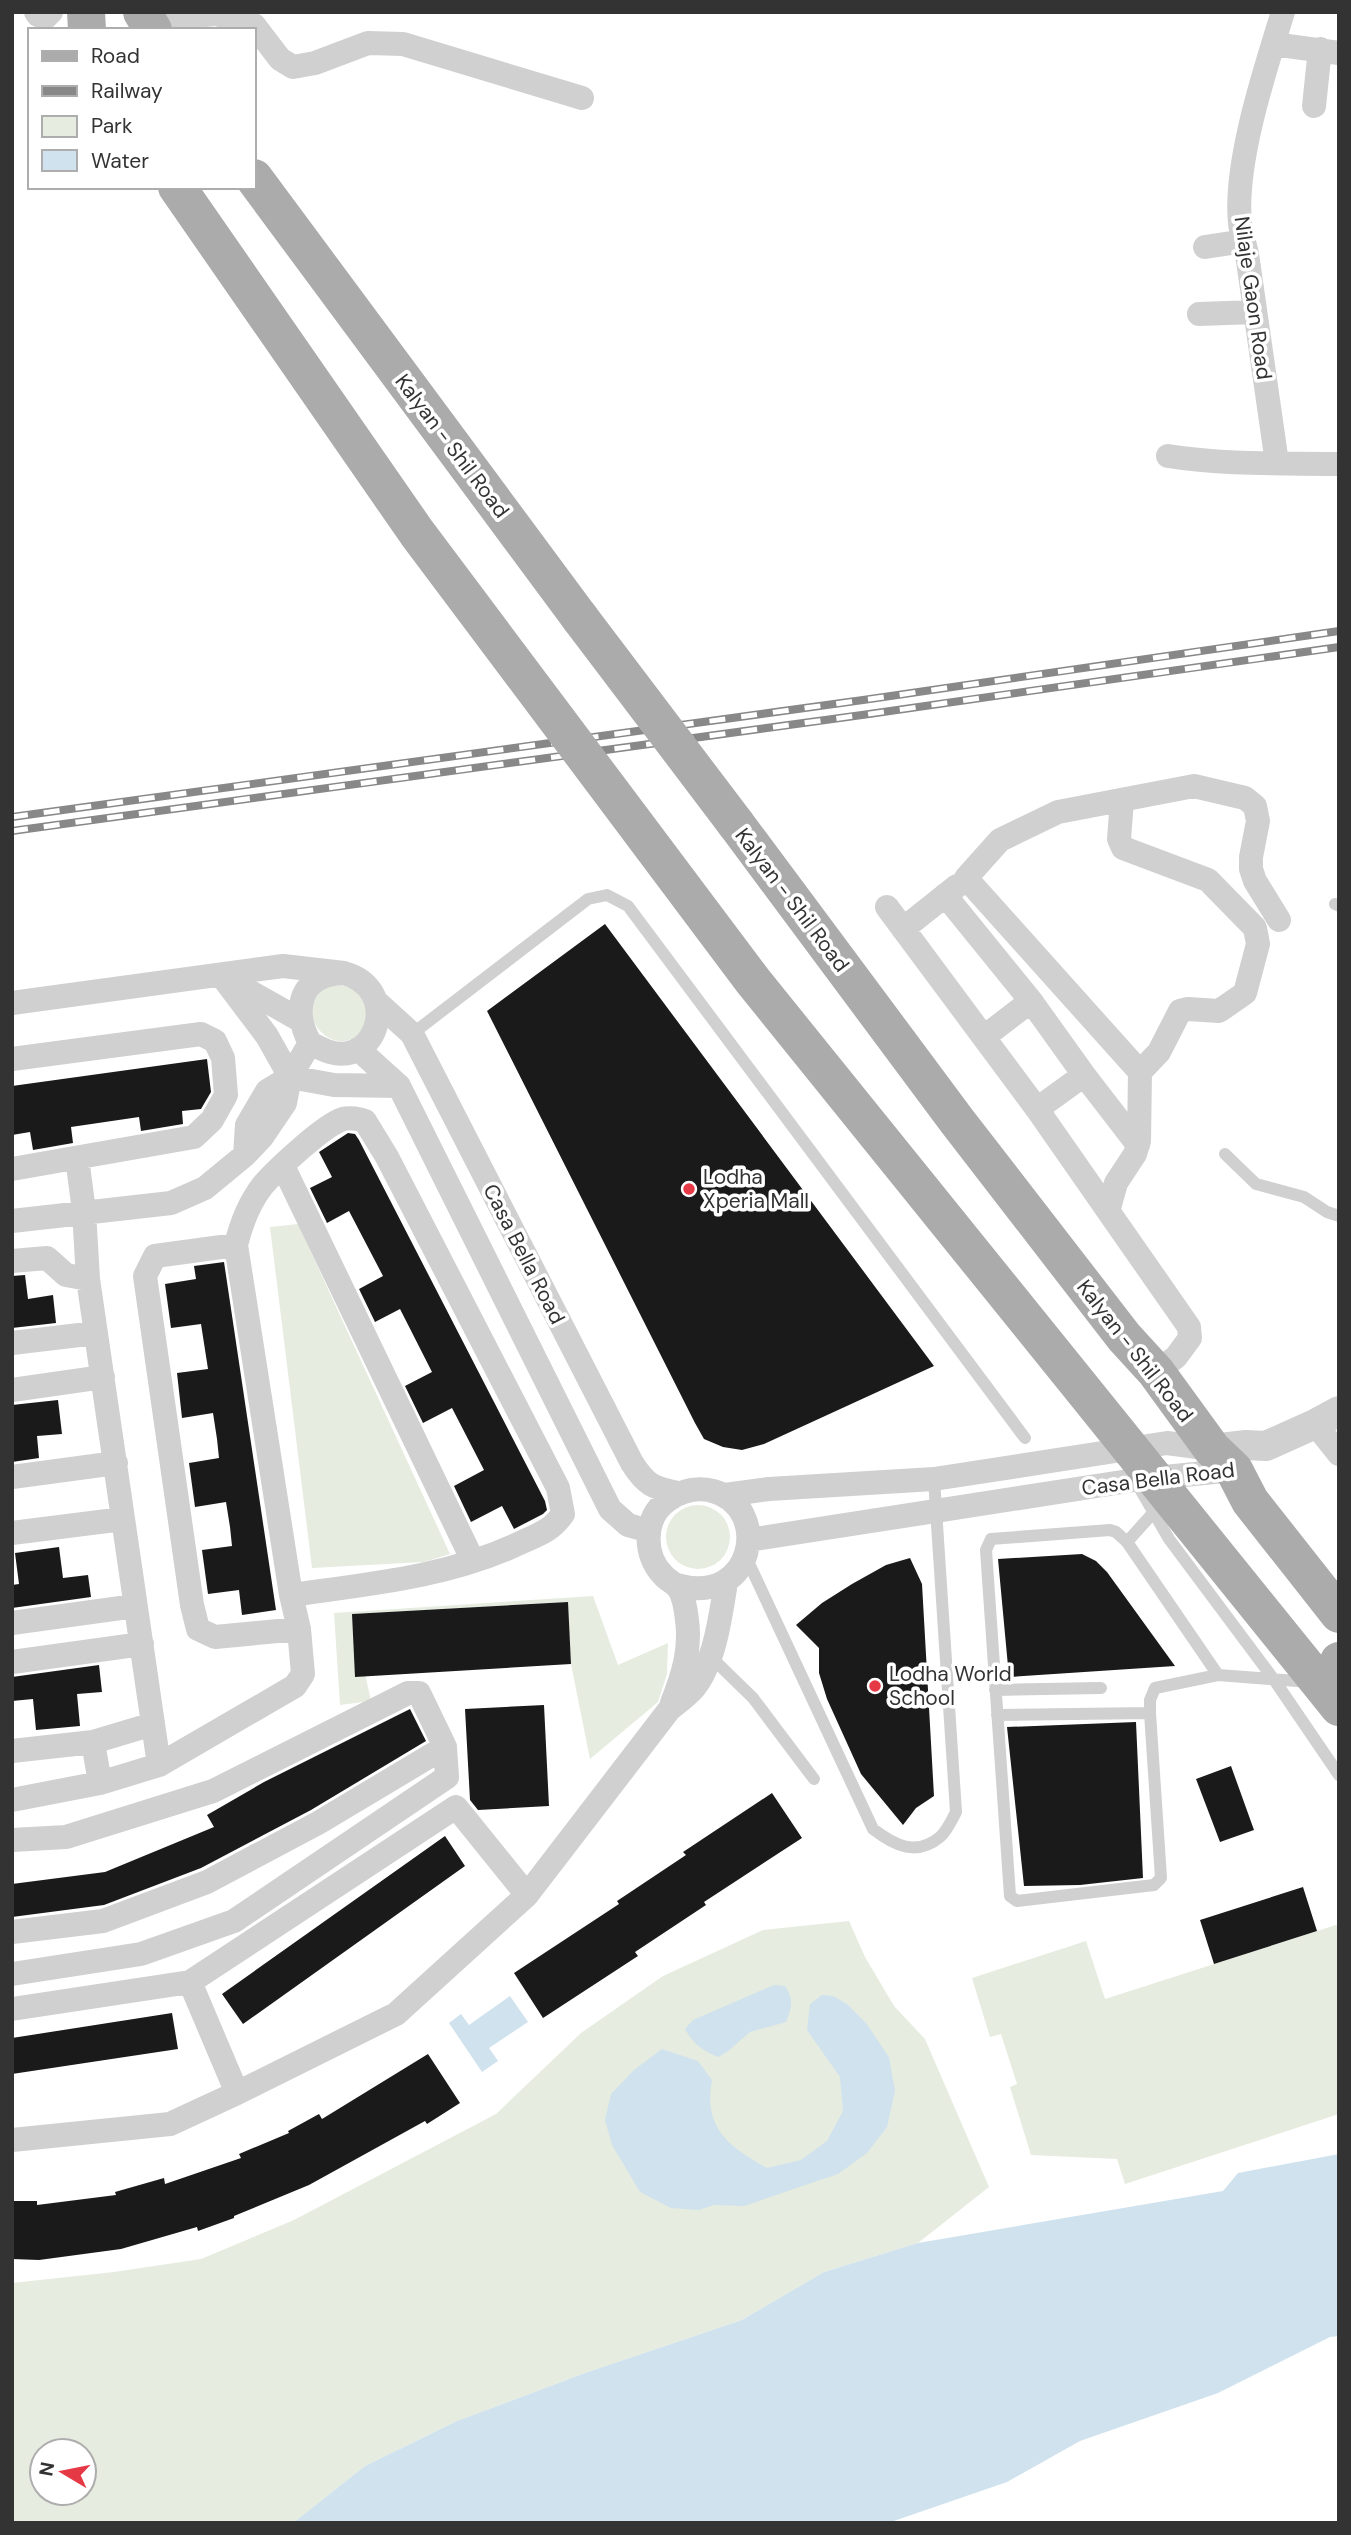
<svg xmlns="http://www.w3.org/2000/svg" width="1351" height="2535" viewBox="0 0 1351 2535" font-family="'DM Sans',sans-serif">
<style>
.green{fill:#e6ecdf;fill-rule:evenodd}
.water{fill:#cfe2ee}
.building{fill:#1a1a1a}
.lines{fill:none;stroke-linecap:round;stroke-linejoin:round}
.service{stroke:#d0d0d0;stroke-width:12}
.minor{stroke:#d0d0d0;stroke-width:24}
.tertiary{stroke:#d0d0d0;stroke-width:30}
.primary{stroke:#ababab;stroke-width:38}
.rail-casing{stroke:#888;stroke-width:8}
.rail{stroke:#fff;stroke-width:5;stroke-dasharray:16;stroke-linecap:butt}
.primary-bridge{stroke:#ababab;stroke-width:38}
.poi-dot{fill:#e63946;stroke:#fff;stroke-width:2.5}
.labels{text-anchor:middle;stroke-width:7;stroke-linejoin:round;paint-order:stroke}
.street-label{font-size:21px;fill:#333;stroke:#fff}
.poi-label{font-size:21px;fill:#333;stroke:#fff;text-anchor:start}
</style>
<rect width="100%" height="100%" fill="#fff"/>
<path class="green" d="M334,983L362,991L369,1020C365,1026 361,1033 355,1037C330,1053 300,1019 317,996C321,990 328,987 334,983Z
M298,1224L450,1554L424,1562L312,1568L270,1227Z
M666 1537a32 32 0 1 1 64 0a32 32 0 1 1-64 0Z
M593,1596L618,1665L668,1643L667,1674L658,1702L590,1759L571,1664L567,1602L352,1614L371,1701L340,1705L334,1613Z
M849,1921L865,1957L894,2006L925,2039L989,2187L918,2243L824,2272L742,2320L585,2373L457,2421L365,2466L293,2523H12V2283L114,2272L201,2259L294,2220L496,2114L581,2033L663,1976L763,1930ZM42,2451H84V2493H42Z
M1339,1924V2114L1125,2184L1117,2159L1031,2155L1010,2087L1017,2084L1001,2034L990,2037L972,1978L1086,1941L1105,1999Z"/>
<path class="water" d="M774,1985L785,1986C794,1999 792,2008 786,2022L750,2032L727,2052L718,2057C703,2051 693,2044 685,2029L693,2020Z
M822,1995L833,1996L847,2004L866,2023L889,2057L895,2091L887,2127L867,2153L838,2174L744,2206L714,2205L699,2210L671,2208L640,2192L612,2145L605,2120L611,2094L634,2070L662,2049L698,2061L712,2080C703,2128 728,2146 767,2168L801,2160L827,2141L843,2111L840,2077L807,2030L810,2004Z
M510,1996L528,2022L489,2048L498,2061L482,2072L449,2023L461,2014L469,2025Z
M1339,2154V2336L1330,2337L1218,2393L1080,2441L1007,2482L888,2523H293L365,2466L457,2421L585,2373L742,2320L824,2272L918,2243L1223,2191L1238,2173Z"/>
<path class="building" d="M605,924L934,1366L764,1444L742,1450L723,1447L704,1439L695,1423L487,1011Z
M207,1059L211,1092L201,1109L182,1111L183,1124L141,1131L139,1117L71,1127L73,1143L33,1150L30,1132L12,1135V1086Z
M348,1133L355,1134L359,1140L545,1501L547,1510L543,1514L514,1529L502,1506L471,1522L454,1486L484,1470L452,1408L423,1423L405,1386L432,1372L400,1309L375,1322L359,1289L383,1276L349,1211L327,1223L310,1188L332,1177L319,1152Z
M224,1262L276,1610L242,1615L239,1590L208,1594L202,1550L232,1546L230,1527L226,1502L195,1507L189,1463L219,1458L217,1439L213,1413L182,1418L177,1373L208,1369L201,1324L171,1328L165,1284L196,1279L194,1266Z
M25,1275L28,1299L53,1295L56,1323L12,1328V1276Z
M58,1400L62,1434L37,1436L39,1458L12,1462V1405Z
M59,1547L63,1578L88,1575L91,1597L12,1608V1585L19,1584L15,1553Z
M1082,1554L1096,1561L1107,1572L1175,1666L1009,1677L998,1559Z
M910,1558L922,1584L934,1796L916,1808L903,1825L861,1774L827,1699L819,1673V1648L796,1625L822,1603L852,1584L886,1565Z
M568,1602L571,1664L355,1677L352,1614Z
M99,1665L102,1692L77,1694L80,1726L36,1730L33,1699L12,1701V1677Z
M544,1705L549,1806L478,1810L470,1800L465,1709Z
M410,1709L426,1741L311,1810L201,1868L104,1905L12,1917V1884L105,1872L214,1827L207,1815L264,1782Z
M1136,1722L1143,1878L1080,1885L1024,1886L1007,1727Z
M1231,1766L1254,1830L1220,1842L1196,1779Z
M772,1793L802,1838L704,1902L706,1905L635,1952L638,1956L543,2018L514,1973L619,1904L617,1901L686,1855L683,1852Z
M445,1836L465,1866L243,2024L222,1994Z
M1303,1887L1317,1931L1214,1964L1200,1920Z
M172,2013L178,2049L12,2074V2038Z
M428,2054L460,2103L427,2124L425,2121L309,2185L234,2216V2218L198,2231L197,2227L121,2249L39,2260L12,2259V2201H37V2205L116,2195L115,2192L164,2178L165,2184L241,2158L239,2154L289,2133L288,2131L319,2114L322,2119Z"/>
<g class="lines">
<path class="service" d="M1335,904L1339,906
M412,1034L588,899L607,895L628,906L1025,1438
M1225,1154L1256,1184L1304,1197L1327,1212L1339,1216
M1136,1482L1169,1539L1275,1681L1339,1775
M1127,1542L1153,1513
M746,1557L873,1829C894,1845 916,1857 940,1837C947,1831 952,1820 956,1812L934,1479
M710,1656L753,1698L814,1779
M1218,1675L1127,1542L1116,1532L1110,1530L991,1539L986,1550L1010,1896L1017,1901L1154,1885L1161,1878L1150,1713V1700L1155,1688L1218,1675L1310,1682
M995,1690L1101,1688
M997,1715L1150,1713"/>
<path class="minor" d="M36,12L38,15L46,17L51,12
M147,20L216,14L254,25L280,59L293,67L315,63L368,43L403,44L582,98
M1273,44L1339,53
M1314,106L1320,49
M1205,247L1244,241
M1199,314L1255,312
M1168,456C1224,465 1281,463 1339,464
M1277,463L1247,254C1245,244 1241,233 1240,223C1234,163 1265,70 1283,12
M1122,800L1119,839L1123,848L1208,880L1255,928L1258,944L1245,993L1219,1011L1188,1009L1180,1011L1159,1052L1140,1072
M945,895L1031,1001L1084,1075
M887,907L1037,1109L1189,1327L1190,1338L1176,1357L1156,1372
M903,929L957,886
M344,973C401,989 378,1066 330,1052C323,1050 316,1046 310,1043C291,1008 301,974 344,973Z
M221,975L267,1036L290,1077
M231,981L300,1020
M12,1003L283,966L344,973
M378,1003L412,1034L632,1463C646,1485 653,1488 678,1493
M984,1037L1031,1001
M358,1049L399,1086L610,1509L628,1525L649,1531
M12,1059L201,1034L215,1041L223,1058L226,1095L212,1120L194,1137L12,1169
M1140,1072L966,878L1000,840L1058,812L1194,786L1245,798L1255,806L1258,821L1251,857V869L1255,881L1279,920
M1037,1109L1084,1075L1138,1145
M245,1155L247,1125L267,1091L290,1077L334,1085L399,1086
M77,1158L84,1211L88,1279L159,1765
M283,1166L473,1561
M1109,1208L1116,1183L1135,1154L1139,1141L1140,1072
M12,1221L171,1203L205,1188L245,1155L262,1137L285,1103L290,1077L310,1043
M236,1245L155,1256L145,1276L192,1605L198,1629L215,1637L299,1629
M12,1261L47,1258L66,1275L88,1279
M12,1343L96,1333
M12,1390L103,1377
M1315,1424L1339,1454
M12,1477L116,1463
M725,1495L769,1489L934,1479L1167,1443L1212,1449
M12,1533L123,1519
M749,1540L1135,1480L1234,1470
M12,1623L135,1606
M12,1662L142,1644
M672,1703C683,1675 691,1650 687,1620C686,1611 684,1597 679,1589C675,1583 668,1581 663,1575C643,1555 643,1517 668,1500C681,1491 697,1487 713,1491C772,1507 755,1607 677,1585
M93,1742L100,1783
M12,1751L93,1742L153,1724
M12,1800L100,1783L159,1765L295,1686L303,1674L299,1629L291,1595L236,1245C241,1224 249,1203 263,1185C277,1169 324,1125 343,1119C351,1117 358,1119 365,1121L387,1157L558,1488L563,1514C550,1532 539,1534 520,1543C448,1577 369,1584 291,1595
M12,1840L66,1837L213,1791L408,1693H419L445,1747L447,1777L234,1921L141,1954L12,1974
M12,1932L103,1921L207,1882L318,1823L445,1747
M190,1982L237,2093
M12,2009L190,1982L456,1807L527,1895
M12,2140L170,2124L237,2093L396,2014L527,1895L669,1710C677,1703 687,1696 694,1688C715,1663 721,1613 726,1582"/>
<path class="tertiary" d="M1212,1449L1246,1445L1266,1446L1315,1424L1339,1411"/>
<path class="primary" d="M86,12L87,30
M142,12L153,30
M254,178L580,618
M736,824L957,1121L1124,1337L1156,1372L1212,1449L1234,1470L1250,1501L1339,1614
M1339,1661V1664"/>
<defs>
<path id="rail" d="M12,817L863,700L1339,631
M12,831L862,715L1339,647"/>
</defs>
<use href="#rail" class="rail-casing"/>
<use href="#rail" class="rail"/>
<path class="primary-bridge" d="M177,187L417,533L753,981L1339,1707
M580,618L736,824"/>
</g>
<g class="poi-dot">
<circle cx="689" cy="1189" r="7"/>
<circle cx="875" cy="1686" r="7"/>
</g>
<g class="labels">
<g class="street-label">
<text transform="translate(1253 298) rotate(82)" y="7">Nilaje Gaon Road</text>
<text transform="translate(452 446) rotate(53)" y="7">Kalyan - Shil Road</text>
<text transform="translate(792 900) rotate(53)" y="7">Kalyan - Shil Road</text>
<text transform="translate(524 1254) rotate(63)" y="7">Casa Bella Road</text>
<text transform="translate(1135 1351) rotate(52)" y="7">Kalyan - Shil Road</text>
<text transform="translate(1158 1479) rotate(-7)" y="7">Casa Bella Road</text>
</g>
<g class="poi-label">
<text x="703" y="1184">Lodha<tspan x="703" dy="24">Xperia Mall</tspan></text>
<text x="889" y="1681">Lodha World<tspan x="889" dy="24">School</tspan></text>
</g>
</g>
<rect width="1351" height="2535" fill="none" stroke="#333333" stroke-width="28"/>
<rect x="28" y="28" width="228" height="161" fill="#ffffff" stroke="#adadad" stroke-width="2"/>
<rect x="42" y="51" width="35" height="10" fill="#ababab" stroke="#adadad" stroke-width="2"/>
<text x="91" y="63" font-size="21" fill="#333333">Road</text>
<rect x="42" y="86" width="35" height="10" fill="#888888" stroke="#adadad" stroke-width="2"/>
<text x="91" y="98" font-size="21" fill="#333333">Railway</text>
<rect x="42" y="116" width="35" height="21" fill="#e6ecdf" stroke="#adadad" stroke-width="2"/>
<text x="91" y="133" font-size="21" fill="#333333">Park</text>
<rect x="42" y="150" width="35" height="21" fill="#cfe2ee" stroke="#adadad" stroke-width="2"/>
<text x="91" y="168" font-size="21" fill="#333333">Water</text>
<g transform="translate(63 2472) rotate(280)"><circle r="33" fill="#ffffff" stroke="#adadad" stroke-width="2"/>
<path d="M0-5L12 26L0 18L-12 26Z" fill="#e63946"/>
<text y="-10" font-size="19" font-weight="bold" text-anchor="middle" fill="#333333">N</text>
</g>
</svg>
